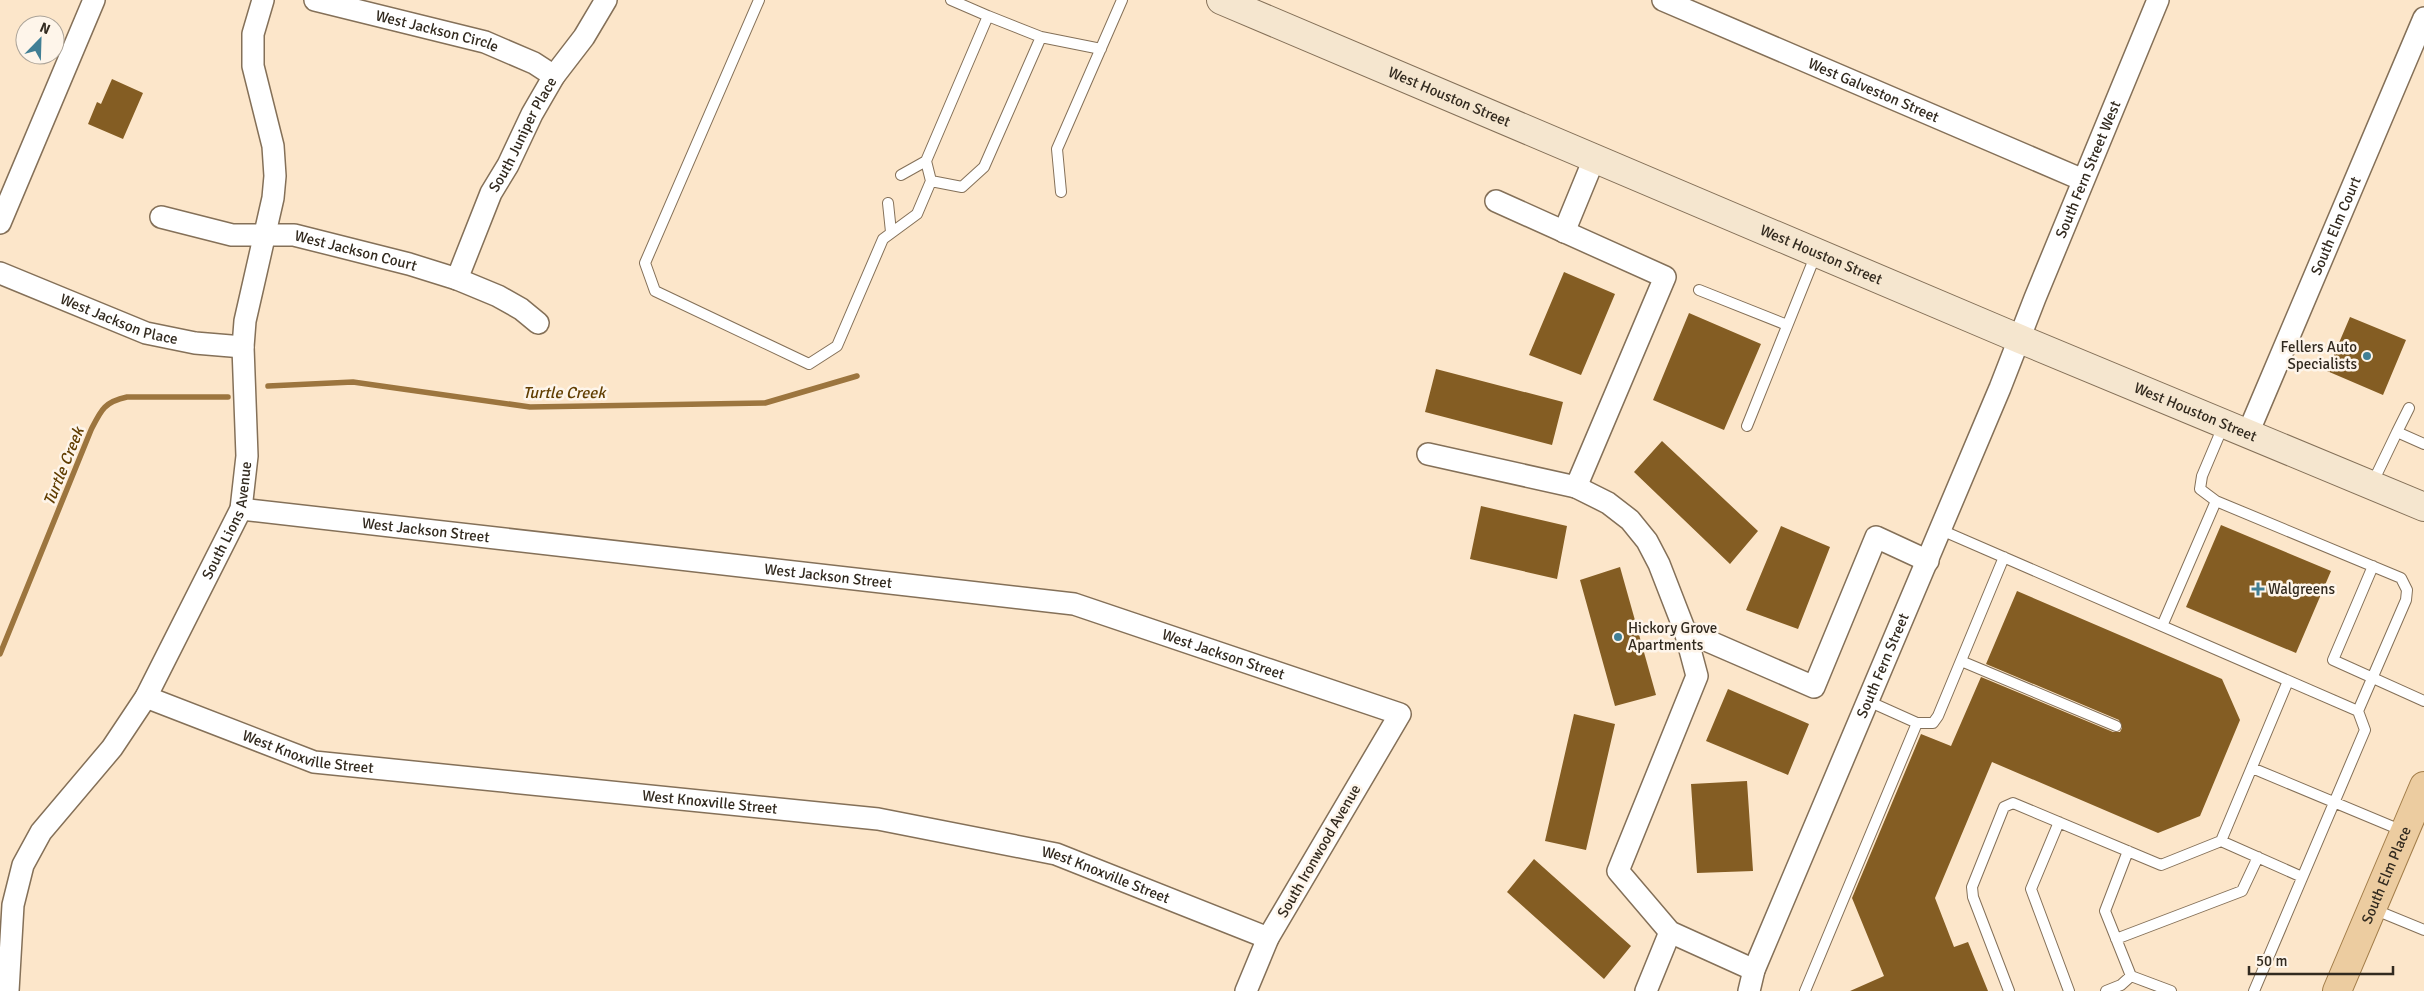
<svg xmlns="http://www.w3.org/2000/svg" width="2424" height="991" viewBox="0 0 2424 991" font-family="Signika,sans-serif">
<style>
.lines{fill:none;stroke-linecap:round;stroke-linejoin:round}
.stream{stroke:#9c753e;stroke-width:5.5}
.building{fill:#845d23}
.lane-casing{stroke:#847058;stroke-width:12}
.street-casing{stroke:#847058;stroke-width:24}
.secondary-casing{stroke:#847058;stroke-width:30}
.primary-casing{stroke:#a27d49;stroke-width:30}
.lane{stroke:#fff;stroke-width:10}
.street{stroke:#fff;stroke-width:21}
.secondary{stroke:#f5e6cf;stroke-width:28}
.primary{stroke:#eccca0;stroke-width:28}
.poi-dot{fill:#417f95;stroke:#fef5ea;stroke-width:2}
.labels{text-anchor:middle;stroke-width:5;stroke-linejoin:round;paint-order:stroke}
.street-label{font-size:15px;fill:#322a1f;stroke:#fef5ea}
.poi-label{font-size:15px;fill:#322a1f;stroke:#fef5ea;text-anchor:start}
.water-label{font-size:16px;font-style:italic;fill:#603d00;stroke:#fef5ea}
</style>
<rect width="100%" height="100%" fill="#fce6ca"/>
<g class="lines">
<path class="stream" d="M268,386L353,382L530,407L765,403L857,376
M0,654L91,430C101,410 104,402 127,397H228"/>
</g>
<path class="building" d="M112,79L143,93L123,139L88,124L97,102L101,104Z
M1564,272L1615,294L1581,375L1529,355Z
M1689,313L1761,344L1724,430L1653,400Z
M2350,317L2406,340L2383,395L2327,371Z
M1436,369L1563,402L1552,445L1425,412Z
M1662,441L1758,531L1730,564L1634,472Z
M1481,506L1567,526L1557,579L1470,559Z
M2221,525L2331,571L2296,653L2186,607Z
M1781,526L1830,547L1798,629L1746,610Z
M1620,567L1656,695L1615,706L1580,580Z
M2017,591L2222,679L2240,720L2200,816L2158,833L1992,762L1935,898L1954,947L1968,942L1988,991H1850L1884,976L1852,898L1921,734L1951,746L1981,677L2113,732H2120L2122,728L2119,720L1986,664Z
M1728,689L1809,724L1788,775L1706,741Z
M1574,714L1615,724L1586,850L1545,841Z
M1747,781L1753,871L1697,873L1691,784Z
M1534,859L1631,946L1604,979L1507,892Z"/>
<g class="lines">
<defs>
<path id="lane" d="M759,0L645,263L655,291L809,364L837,346L883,239L917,214L931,181
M951,0L988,16
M1041,37L988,16L926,161L931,181L962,187L984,167L1041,37L1101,49
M901,175L926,161
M1061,192L1057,149L1122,0
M888,203L891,232
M1699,290L1787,325
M2224,424L2202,476L2200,489L2216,501L2401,578L2407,590L2406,600L2358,711L2365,730L2254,991
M1747,426L1816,254
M2397,432L2409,408
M2372,484L2397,432L2424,444
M1941,530L2358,711
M2373,566L2333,660L2424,701
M2162,626L2216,501
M1961,661L2116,726
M1868,701L1917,723H1933L1938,716L2004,557
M2252,768L2403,831
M2059,822L2031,889L2069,991
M2221,841L2302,877
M2128,851L2105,911L2131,976L2171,991
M2373,909L2424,930
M2116,939L2242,891L2258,857
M1805,991L1917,723
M2009,991L1973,897L1972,887L2004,807L2013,803L2161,865L2221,841L2288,681
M2106,991L2121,985L2131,976"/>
<g id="street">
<path id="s1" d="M315,0L485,42L534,63L554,76"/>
<path id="s2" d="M1663,0L2083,180"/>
<path id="s3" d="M161,217L232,235H294L409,264L457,279L498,296L521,309L538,323"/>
<path d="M0,223L94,0"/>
<path d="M1564,232L1594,159"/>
<path id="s4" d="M0,273L146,333L195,343L243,347"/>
<path id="s5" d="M457,279L491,193L508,165L532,114L554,76L584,37L606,0"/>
<path id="s6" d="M2248,433L2424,18"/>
<path d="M1428,454L1576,487L1665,277L1496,201"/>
<path d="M1576,487L1608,503L1630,520L1647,541L1659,564L1685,631L1697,676L1618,871L1670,932L1754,970"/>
<path id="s7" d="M241,509L1074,604L1400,714L1268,938L1246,991"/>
<path d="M1685,631L1814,687L1876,537L1928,561"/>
<path id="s8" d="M146,697L314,762L878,819L1056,854L1268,938"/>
<path id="s9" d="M8,991L13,905L23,865L41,832L112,748L146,697L241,509L247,456L243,347L245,321L273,198L275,176L273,146L253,66V34L263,0"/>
<path d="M1646,991L1670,932"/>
<path id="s10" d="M1749,991L1754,970L2000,388L2035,298L2158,0"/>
</g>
<g id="secondary">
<path id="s11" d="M1221,0L2020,339L2424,507"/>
</g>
<g id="primary">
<path id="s12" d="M2337,991L2424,786"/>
</g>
</defs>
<use href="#lane" class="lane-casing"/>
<use href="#street" class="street-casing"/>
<use href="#secondary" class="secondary-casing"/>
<use href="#primary" class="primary-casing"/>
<use href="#lane" class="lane"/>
<use href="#street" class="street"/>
<use href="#secondary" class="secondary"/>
<use href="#primary" class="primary"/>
</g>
<g class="poi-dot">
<circle cx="2367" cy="356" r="5"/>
<path d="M2255.5 581.5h5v5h5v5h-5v5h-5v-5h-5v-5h5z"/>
<circle cx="1618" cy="637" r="5"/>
</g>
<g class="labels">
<g class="street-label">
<text dy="5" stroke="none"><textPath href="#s1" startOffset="126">West Jackson Circle</textPath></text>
<text dy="5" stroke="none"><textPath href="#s2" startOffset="229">West Galveston Street</textPath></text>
<text dy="5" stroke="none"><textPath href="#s11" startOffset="248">West Houston Street</textPath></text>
<text dy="5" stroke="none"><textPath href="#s5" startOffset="159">South Juniper Place</textPath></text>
<text dy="5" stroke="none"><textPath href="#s10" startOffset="889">South Fern Street West</textPath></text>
<text dy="5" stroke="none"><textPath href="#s6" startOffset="225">South Elm Court</textPath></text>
<text dy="5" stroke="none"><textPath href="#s3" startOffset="199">West Jackson Court</textPath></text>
<text dy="5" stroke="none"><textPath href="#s11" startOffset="652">West Houston Street</textPath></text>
<text dy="5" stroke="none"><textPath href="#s4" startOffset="128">West Jackson Place</textPath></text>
<text dy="5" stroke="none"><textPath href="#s11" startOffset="1058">West Houston Street</textPath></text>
<text dy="5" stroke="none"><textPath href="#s9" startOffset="532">South Lions Avenue</textPath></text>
<text dy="5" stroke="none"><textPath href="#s7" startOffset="186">West Jackson Street</textPath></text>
<text dy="5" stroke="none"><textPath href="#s7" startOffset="591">West Jackson Street</textPath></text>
<text dy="5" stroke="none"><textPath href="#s7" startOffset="996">West Jackson Street</textPath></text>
<text dy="5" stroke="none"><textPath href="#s10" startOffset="352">South Fern Street</textPath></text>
<text dy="5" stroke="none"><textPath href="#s8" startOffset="172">West Knoxville Street</textPath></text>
<text dy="5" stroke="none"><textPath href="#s8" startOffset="578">West Knoxville Street</textPath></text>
<text transform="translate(1319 851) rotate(-60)" y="5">South Ironwood Avenue</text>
<text dy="5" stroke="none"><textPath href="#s12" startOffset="126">South Elm Place</textPath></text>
<text dy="5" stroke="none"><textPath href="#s8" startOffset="982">West Knoxville Street</textPath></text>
</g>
<g class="poi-label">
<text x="2357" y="352" text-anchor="end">Fellers Auto<tspan x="2357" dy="17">Specialists</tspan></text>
<text x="2268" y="594">Walgreens</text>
<text x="1628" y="633">Hickory Grove<tspan x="1628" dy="17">Apartments</tspan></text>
</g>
<g class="water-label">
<text x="564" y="398">Turtle Creek</text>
<text transform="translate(63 466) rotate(-68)" y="6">Turtle Creek</text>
</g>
</g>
<g transform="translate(40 40) rotate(23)"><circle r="24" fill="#fef5ea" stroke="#aca499"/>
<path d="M0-4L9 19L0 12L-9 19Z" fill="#417f95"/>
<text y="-8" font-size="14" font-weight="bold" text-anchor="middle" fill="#322a1f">N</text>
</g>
<path d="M2249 966v8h144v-8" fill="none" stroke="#322a1f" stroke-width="2.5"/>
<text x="2256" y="966" font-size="15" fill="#322a1f" stroke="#fef5ea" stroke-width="4" paint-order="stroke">50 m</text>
</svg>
